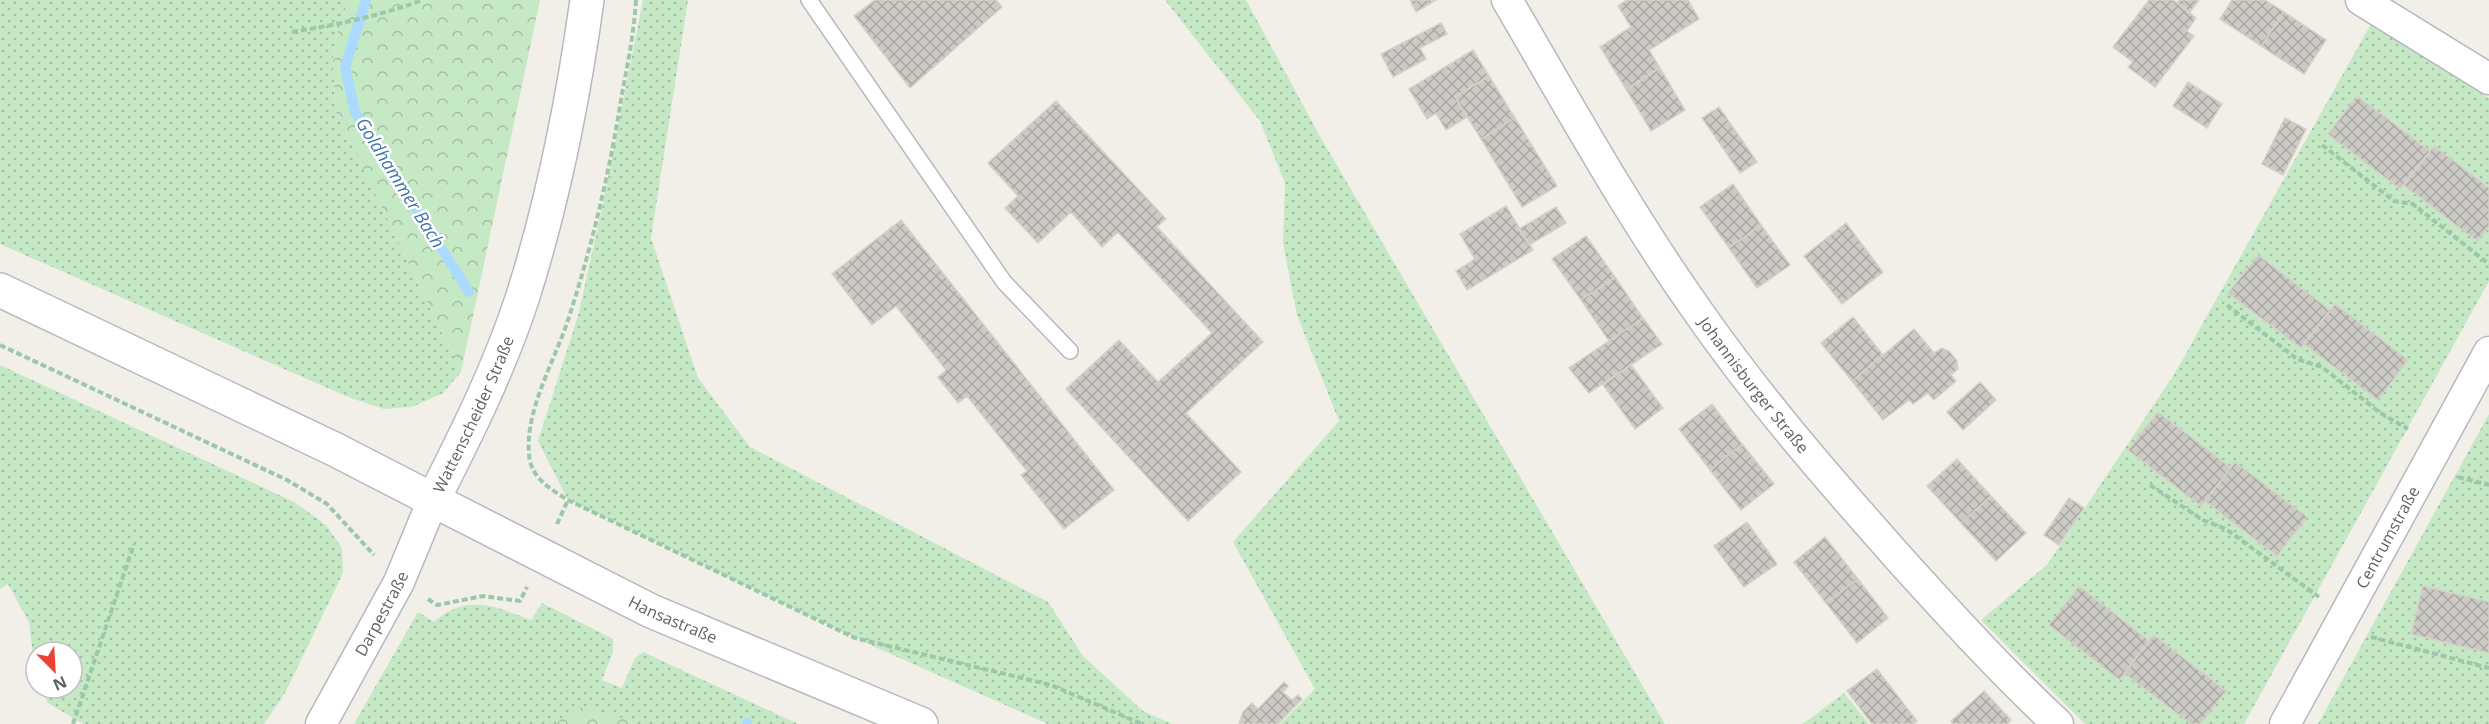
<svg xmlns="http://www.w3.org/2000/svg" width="2489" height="724" viewBox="0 0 2489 724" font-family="'Open Sans',sans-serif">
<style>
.grass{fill:url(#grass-dots)}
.forest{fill:url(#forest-crowns)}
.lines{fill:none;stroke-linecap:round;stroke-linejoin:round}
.stream{stroke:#aadaff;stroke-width:10}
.building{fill:url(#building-cross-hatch);stroke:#d6d1c6;stroke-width:1.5}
.service-casing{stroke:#b5b8bc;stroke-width:18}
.minor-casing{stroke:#b5b8bc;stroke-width:33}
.tertiary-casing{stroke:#b5b8bc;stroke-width:36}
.secondary-casing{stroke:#b6babf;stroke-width:36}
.path{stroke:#9cc7a9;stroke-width:4;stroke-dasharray:6 3;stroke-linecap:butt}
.service{stroke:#fff;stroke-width:15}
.minor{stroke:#fff;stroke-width:30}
.tertiary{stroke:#fff;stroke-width:33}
.secondary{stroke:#fff;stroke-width:33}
.labels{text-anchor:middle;stroke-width:5;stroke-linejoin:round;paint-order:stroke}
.street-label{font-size:16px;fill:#5f6368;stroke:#fff}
.water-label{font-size:18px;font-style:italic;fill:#4174aa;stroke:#fff}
</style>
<defs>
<pattern id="grass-dots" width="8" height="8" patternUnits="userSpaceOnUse" patternTransform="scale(1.5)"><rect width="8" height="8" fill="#c5e8c5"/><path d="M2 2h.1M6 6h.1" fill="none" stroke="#a3c0a4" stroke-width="1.8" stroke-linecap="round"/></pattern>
<pattern id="forest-crowns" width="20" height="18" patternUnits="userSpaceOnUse" patternTransform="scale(1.5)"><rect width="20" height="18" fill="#c5e8c5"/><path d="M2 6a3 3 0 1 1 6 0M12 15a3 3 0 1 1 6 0" fill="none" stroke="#a3c0a4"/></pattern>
<pattern id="building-cross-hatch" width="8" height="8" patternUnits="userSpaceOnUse" patternTransform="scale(1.5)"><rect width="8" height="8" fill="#cccac5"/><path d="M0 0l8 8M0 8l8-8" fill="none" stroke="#a9a8a4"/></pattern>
</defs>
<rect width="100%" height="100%" fill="#f1efe8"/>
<path class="grass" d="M0,0H348L333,49L335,110L461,372L443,393L412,407L384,409L348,397L0,244Z
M643,0H688L651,238L698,378L750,447L1048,602L1083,656L1143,711L1172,724H1048L855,638L568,500L538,441L578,316L604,199Z
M1165,0H1246L1322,140L1665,724H1280L1315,689L1233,542L1339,421L1297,315L1283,243L1285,183L1260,121Z
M2371,24L2489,98V281L2244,724H2085L1981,620L2047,565L2175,373Z
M0,365L294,502L326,525L342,548L343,573L285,693L264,724H83L48,703L40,688H72V652H36V679L29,622L8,584L0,589Z
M2489,414V724H2318Z
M542,603L613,639V652L602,680L622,688L635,658L643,652L798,724H354L418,612L434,622C467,593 494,606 531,620Z
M1844,693L1869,724H1803Z"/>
<path class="forest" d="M348,0H540L461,372L335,110L333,49Z
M584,707L626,719L631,724H556L569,712Z"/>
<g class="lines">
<path class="stream" d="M366,0L345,67L355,112L469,292
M747,723V724"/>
</g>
<path class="building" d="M875,0H996L1002,7L910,88L854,16Z
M1410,0H1436L1416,12Z
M1627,0H1688L1699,19L1649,50L1660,68L1626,89L1600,47L1631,27L1618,6Z
M2149,0H2173L2196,18L2187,31L2194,36L2155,87L2128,67L2133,62L2113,47Z
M2179,0H2199L2190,12L2177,3Z
M2232,0H2265L2284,12L2261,46L2220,19Z
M2284,12L2326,40L2304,74L2261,46Z
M1441,23L1447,34L1420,48L1426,59L1393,77L1381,54Z
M1473,50L1489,76L1455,97L1467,117L1446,130L1436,113L1427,119L1409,89Z
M1660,68L1685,110L1651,131L1626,89Z
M1489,76L1515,118L1481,139L1455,97Z
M2188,82L2222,104L2207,128L2173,106Z
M2357,96L2430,151L2400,189L2328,134Z
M1056,101L1166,219L1157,227L1263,342L1186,413L1241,472L1188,521L1066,389L1119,340L1158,382L1212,333L1118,232L1102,247L1071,212L1038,243L1005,208L1018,196L988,163Z
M1719,107L1757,162L1740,173L1702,118Z
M1515,118L1557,186L1522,207L1481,139Z
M2285,118L2306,129L2283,175L2262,164Z
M2434,146L2489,188V226L2477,241L2404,185Z
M1733,184L1761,225L1729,248L1700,207Z
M1506,206L1533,250L1467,290L1456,271L1475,259L1460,234Z
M1556,207L1566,223L1529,245L1519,229Z
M901,220L1114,490L1064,529L1021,475L1027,471L967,396L958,403L938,377L946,370L896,306L872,325L832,274Z
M1846,223L1883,272L1842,304L1804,256Z
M1761,225L1790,265L1757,288L1729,248Z
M1586,236L1615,277L1581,300L1552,259Z
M2258,255L2330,310L2301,348L2228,293Z
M1615,277L1643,318L1609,341L1581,300Z
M2335,304L2408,360L2378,400L2304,344Z
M1853,317L1883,355L1852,381L1821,343Z
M1643,318L1662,344L1589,393L1569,368Z
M1914,329L1934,353L1942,348L1950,352L1957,361L1958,369L1951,375L1956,381L1934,400L1928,393L1913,404L1909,400L1883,420L1852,381Z
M1631,365L1663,408L1635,429L1603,385Z
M1980,382L1996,400L1963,430L1947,412Z
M1712,404L1742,444L1710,470L1679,429Z
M2158,412L2231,468L2201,506L2128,450Z
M1742,444L1774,484L1741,510L1710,470Z
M1957,459L1991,496L1961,523L1927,486Z
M2235,462L2307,517L2277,556L2205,501Z
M1991,496L2026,533L1996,561L1961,523Z
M2069,498L2084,508L2059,545L2044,535Z
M1747,522L1777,564L1744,587L1714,546Z
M1825,537L1858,579L1826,603L1794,562Z
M1858,579L1888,618L1857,643L1826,603Z
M2079,586L2149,641L2120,680L2049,625Z
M2423,586L2489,602V653L2411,634Z
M2154,635L2226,691L2200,724H2191L2124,673Z
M1877,669L1917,721L1913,724H1872L1847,691Z
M1284,682L1288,686L1283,692L1292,700L1298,695L1302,699L1278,724H1239L1243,712L1252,703L1258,709Z
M1984,691L2011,720L2007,724H1953L1951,721Z"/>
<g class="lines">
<defs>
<path id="service" d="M809,0L1004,282L1070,351"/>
<g id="minor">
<path id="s1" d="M1507,0C1569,106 1628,213 1699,313C1761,402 1833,484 1905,565C1954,619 2004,674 2058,724"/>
<path d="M2361,0L2489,79"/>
<path id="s2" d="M321,724L399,582L433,500"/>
<path id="s3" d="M2285,724L2489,352"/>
</g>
<g id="tertiary">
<path id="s4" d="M433,500L651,611L921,724"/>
</g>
<g id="secondary">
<path id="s5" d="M0,290L334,449L433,500C466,435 499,369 522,299C553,202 573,101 587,0"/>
</g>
</defs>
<use href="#service" class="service-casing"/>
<use href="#minor" class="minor-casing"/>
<use href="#tertiary" class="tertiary-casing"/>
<use href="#secondary" class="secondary-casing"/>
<path class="path" d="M636,0C634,32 628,63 622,94C610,170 592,247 568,320C555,360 525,410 529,454C530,477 550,489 568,500L855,638L1051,685L1142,724
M292,32C336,25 380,16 422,0
M2322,145L2394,201L2413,204L2489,264
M2227,305L2297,359L2322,367L2379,412L2408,429
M0,345L287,480L327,504L374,555
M2458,477L2489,485
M2150,485L2203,520L2226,529L2319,597
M557,524L568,500
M428,599L437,605L483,596L520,601L527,587
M2371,637L2489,668
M73,724L134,544"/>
<use href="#service" class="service"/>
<use href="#minor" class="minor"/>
<use href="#tertiary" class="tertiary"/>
<use href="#secondary" class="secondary"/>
</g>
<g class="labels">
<g class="street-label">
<text dy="6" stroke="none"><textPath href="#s1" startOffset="458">Johannisburger Straße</textPath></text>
<text dy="6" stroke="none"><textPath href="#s5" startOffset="576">Wattenscheider Straße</textPath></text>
<text dy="6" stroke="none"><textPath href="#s3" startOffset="213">Centrumstraße</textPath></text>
<text dy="6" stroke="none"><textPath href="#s2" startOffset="126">Darpestraße</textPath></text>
<text dy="6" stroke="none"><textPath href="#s4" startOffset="268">Hansastraße</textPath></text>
</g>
<g class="water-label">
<text transform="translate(400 183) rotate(58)" y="6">Goldhammer Bach</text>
</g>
</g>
<g transform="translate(54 670) rotate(156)"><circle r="28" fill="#ffffff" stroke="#bfc1c3" stroke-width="1.5"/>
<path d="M0-4.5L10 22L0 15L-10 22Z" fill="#ea4335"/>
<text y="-9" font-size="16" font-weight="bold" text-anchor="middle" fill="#5f6368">N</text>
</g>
</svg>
